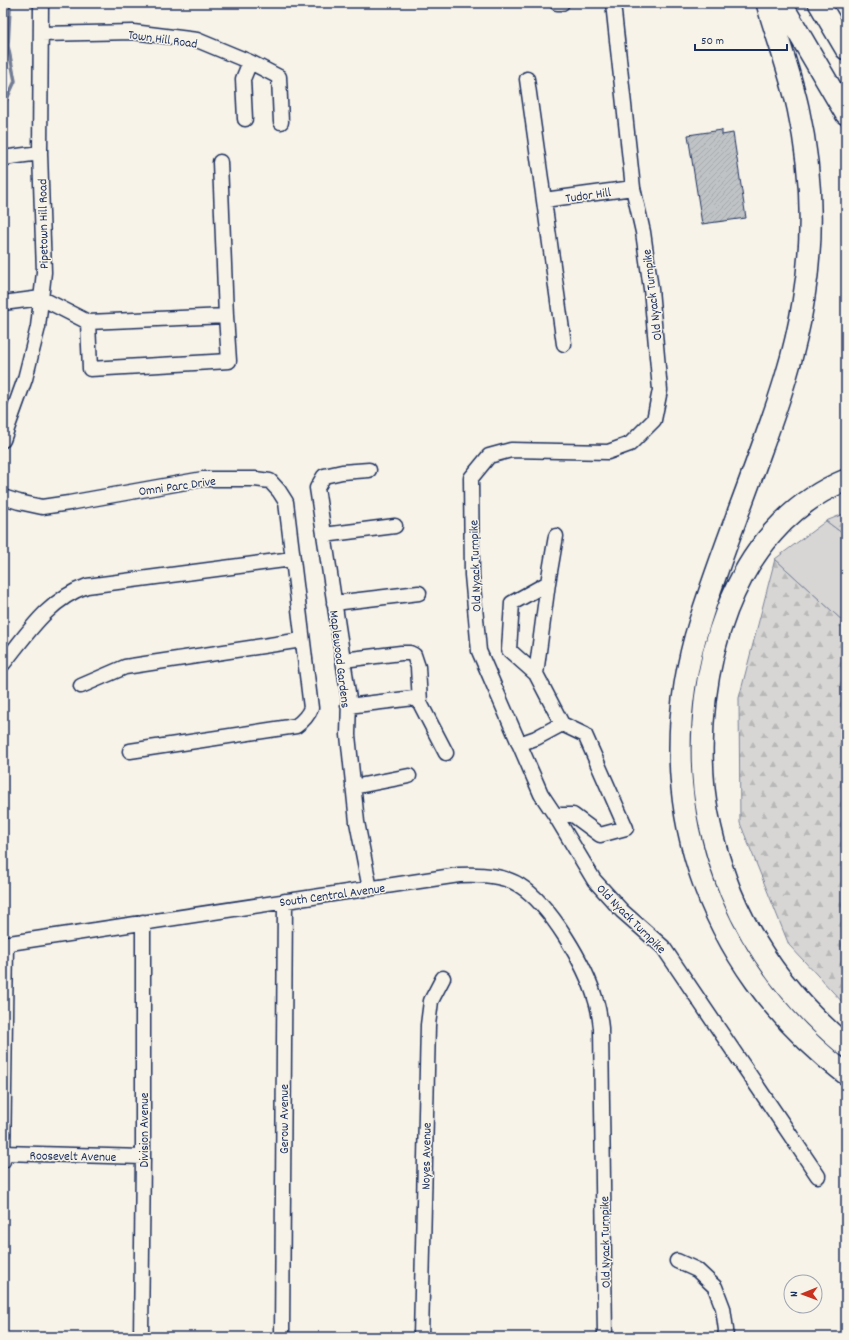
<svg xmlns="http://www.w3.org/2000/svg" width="849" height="1340" viewBox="0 0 849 1340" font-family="Dekko,sans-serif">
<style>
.grass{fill:#d7d6d4;stroke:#798299}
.forest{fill:url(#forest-firs);stroke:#798299}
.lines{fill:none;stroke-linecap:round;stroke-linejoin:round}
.stream{stroke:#727c95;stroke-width:3.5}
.building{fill:url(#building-hatch);stroke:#1b2f5e}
.minor-casing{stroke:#1b2f5e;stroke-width:17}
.highway-casing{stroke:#1b2f5e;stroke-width:24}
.minor{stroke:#f7f3e8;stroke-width:14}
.highway{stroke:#f7f3e8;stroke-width:21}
.labels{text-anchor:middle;stroke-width:3;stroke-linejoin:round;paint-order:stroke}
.street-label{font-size:13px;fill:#1b2f5e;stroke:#f7f3e8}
</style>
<defs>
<pattern id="forest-firs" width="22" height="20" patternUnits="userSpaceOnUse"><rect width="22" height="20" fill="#d7d6d4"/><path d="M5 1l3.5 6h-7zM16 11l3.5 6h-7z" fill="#b8b8b8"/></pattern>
<pattern id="building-hatch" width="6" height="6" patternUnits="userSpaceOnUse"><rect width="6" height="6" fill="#c0c3c5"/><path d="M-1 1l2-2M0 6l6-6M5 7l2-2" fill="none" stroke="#a4a8ac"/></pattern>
</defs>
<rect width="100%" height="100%" fill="#f7f3e8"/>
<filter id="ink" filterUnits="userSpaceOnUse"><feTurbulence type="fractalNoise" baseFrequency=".025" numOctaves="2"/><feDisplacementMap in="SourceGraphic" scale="8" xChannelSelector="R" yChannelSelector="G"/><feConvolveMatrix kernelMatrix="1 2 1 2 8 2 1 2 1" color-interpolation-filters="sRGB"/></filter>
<g filter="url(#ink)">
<path class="grass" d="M826,521L846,536V624L775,559Z"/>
<path class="forest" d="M846,513V536L826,521Z
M775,559L846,624V1006L789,945L740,823L739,698Z"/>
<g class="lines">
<path class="stream" d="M3,105L6,101L15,81L8,46L10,8L9,3"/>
</g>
<path class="building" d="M722,130V135L733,133L746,218L702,224L688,135Z"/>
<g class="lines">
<defs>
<path id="minor" d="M557,3H562
M613,3L633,188L643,232L651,289L660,390L654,420L630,444L608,452L511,450L489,456L471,478L472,575L479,651L541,794L555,815L594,880L622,911L663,947L818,1176
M41,34L133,32L197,40L250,62L279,77L281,122
M527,79L564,344
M245,119L243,79L250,62
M3,159L10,157L40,153
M220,162L226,316
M544,200L633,188
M3,303L41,298L88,322L226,316L229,361L90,369L88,322
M3,440L25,379L38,327L44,272L40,153L41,3
M369,470L342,472L324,476L317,488L349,699L348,735L357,822L370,889
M3,497L19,502L42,507L69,503L203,479H255L270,481L279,491L286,502L311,708C308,716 303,721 296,726L130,751
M324,535L395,526
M334,603L419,593
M343,660L401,653H410L414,655L418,667L420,703
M3,664C27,634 49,599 87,586L292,559
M536,674L509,650L512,603L548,583
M81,686L125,667L302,640
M348,706L414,698L420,703L446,753
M519,744L536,738L562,724L536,674L548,583L556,536
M353,787L409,776
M555,815H573L600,835L626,828L585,735L562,724
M3,944L459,875C478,874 503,875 519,885C551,905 586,966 596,1001C599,1010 600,1019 601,1028L605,1337
M3,1153L143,1157
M3,1161L6,944
M677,1261L697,1270L715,1287L723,1308L726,1330L725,1337
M141,1337L143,1157V922
M282,1337L285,901
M421,1337L428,1025L431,1001L443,978"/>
<path id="highway" d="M767,3C777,38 790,72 798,108C812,171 814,239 803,303C795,355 778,404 760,453C740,509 718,564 700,621C646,793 704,965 846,1074
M781,3L846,114
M819,3L846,49
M846,480C729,528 693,675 704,789C708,824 718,860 731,893C756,953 796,1004 846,1046"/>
</defs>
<use href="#minor" class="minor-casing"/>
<use href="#highway" class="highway-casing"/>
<use href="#minor" class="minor"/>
<use href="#highway" class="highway"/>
</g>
</g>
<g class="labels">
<g class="street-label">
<text transform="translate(163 38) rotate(8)" y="5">Town Hill Road</text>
<text transform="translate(588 194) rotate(-8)" y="5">Tudor Hill</text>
<text transform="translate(42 224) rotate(-91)" y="5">Pipetown Hill Road</text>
<text transform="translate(651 295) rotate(-97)" y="5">Old Nyack Turnpike</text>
<text transform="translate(177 485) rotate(-8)" y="5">Omni Parc Drive</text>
<text transform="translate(474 566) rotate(-92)" y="5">Old Nyack Turnpike</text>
<text transform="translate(341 659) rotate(83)" y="5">Maplewood Gardens</text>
<text transform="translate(332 894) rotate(-8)" y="5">South Central Avenue</text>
<text transform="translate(632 918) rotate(45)" y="5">Old Nyack Turnpike</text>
<text transform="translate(283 1119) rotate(-90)" y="5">Gerow Avenue</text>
<text transform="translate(143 1130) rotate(-90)" y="5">Division Avenue</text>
<text transform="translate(73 1155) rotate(1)" y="5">Roosevelt Avenue</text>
<text transform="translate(425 1156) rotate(-89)" y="5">Noyes Avenue</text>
<text transform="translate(604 1242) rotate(-91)" y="5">Old Nyack Turnpike</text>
</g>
</g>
<rect width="849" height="1340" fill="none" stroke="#f7f3e8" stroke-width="16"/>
<rect x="8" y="8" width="833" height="1324" fill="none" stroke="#1b2f5e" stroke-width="1.5" filter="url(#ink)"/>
<g transform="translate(803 1294) rotate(269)"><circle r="19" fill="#f7f3e8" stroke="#9fa5b1"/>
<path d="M0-3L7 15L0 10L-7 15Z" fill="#c8321e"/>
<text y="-6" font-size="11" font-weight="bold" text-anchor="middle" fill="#1b2f5e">N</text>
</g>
<path d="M695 44v6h92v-6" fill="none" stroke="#1b2f5e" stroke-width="2"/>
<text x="701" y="44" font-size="12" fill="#1b2f5e" stroke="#f7f3e8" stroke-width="3" paint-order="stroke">50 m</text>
</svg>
